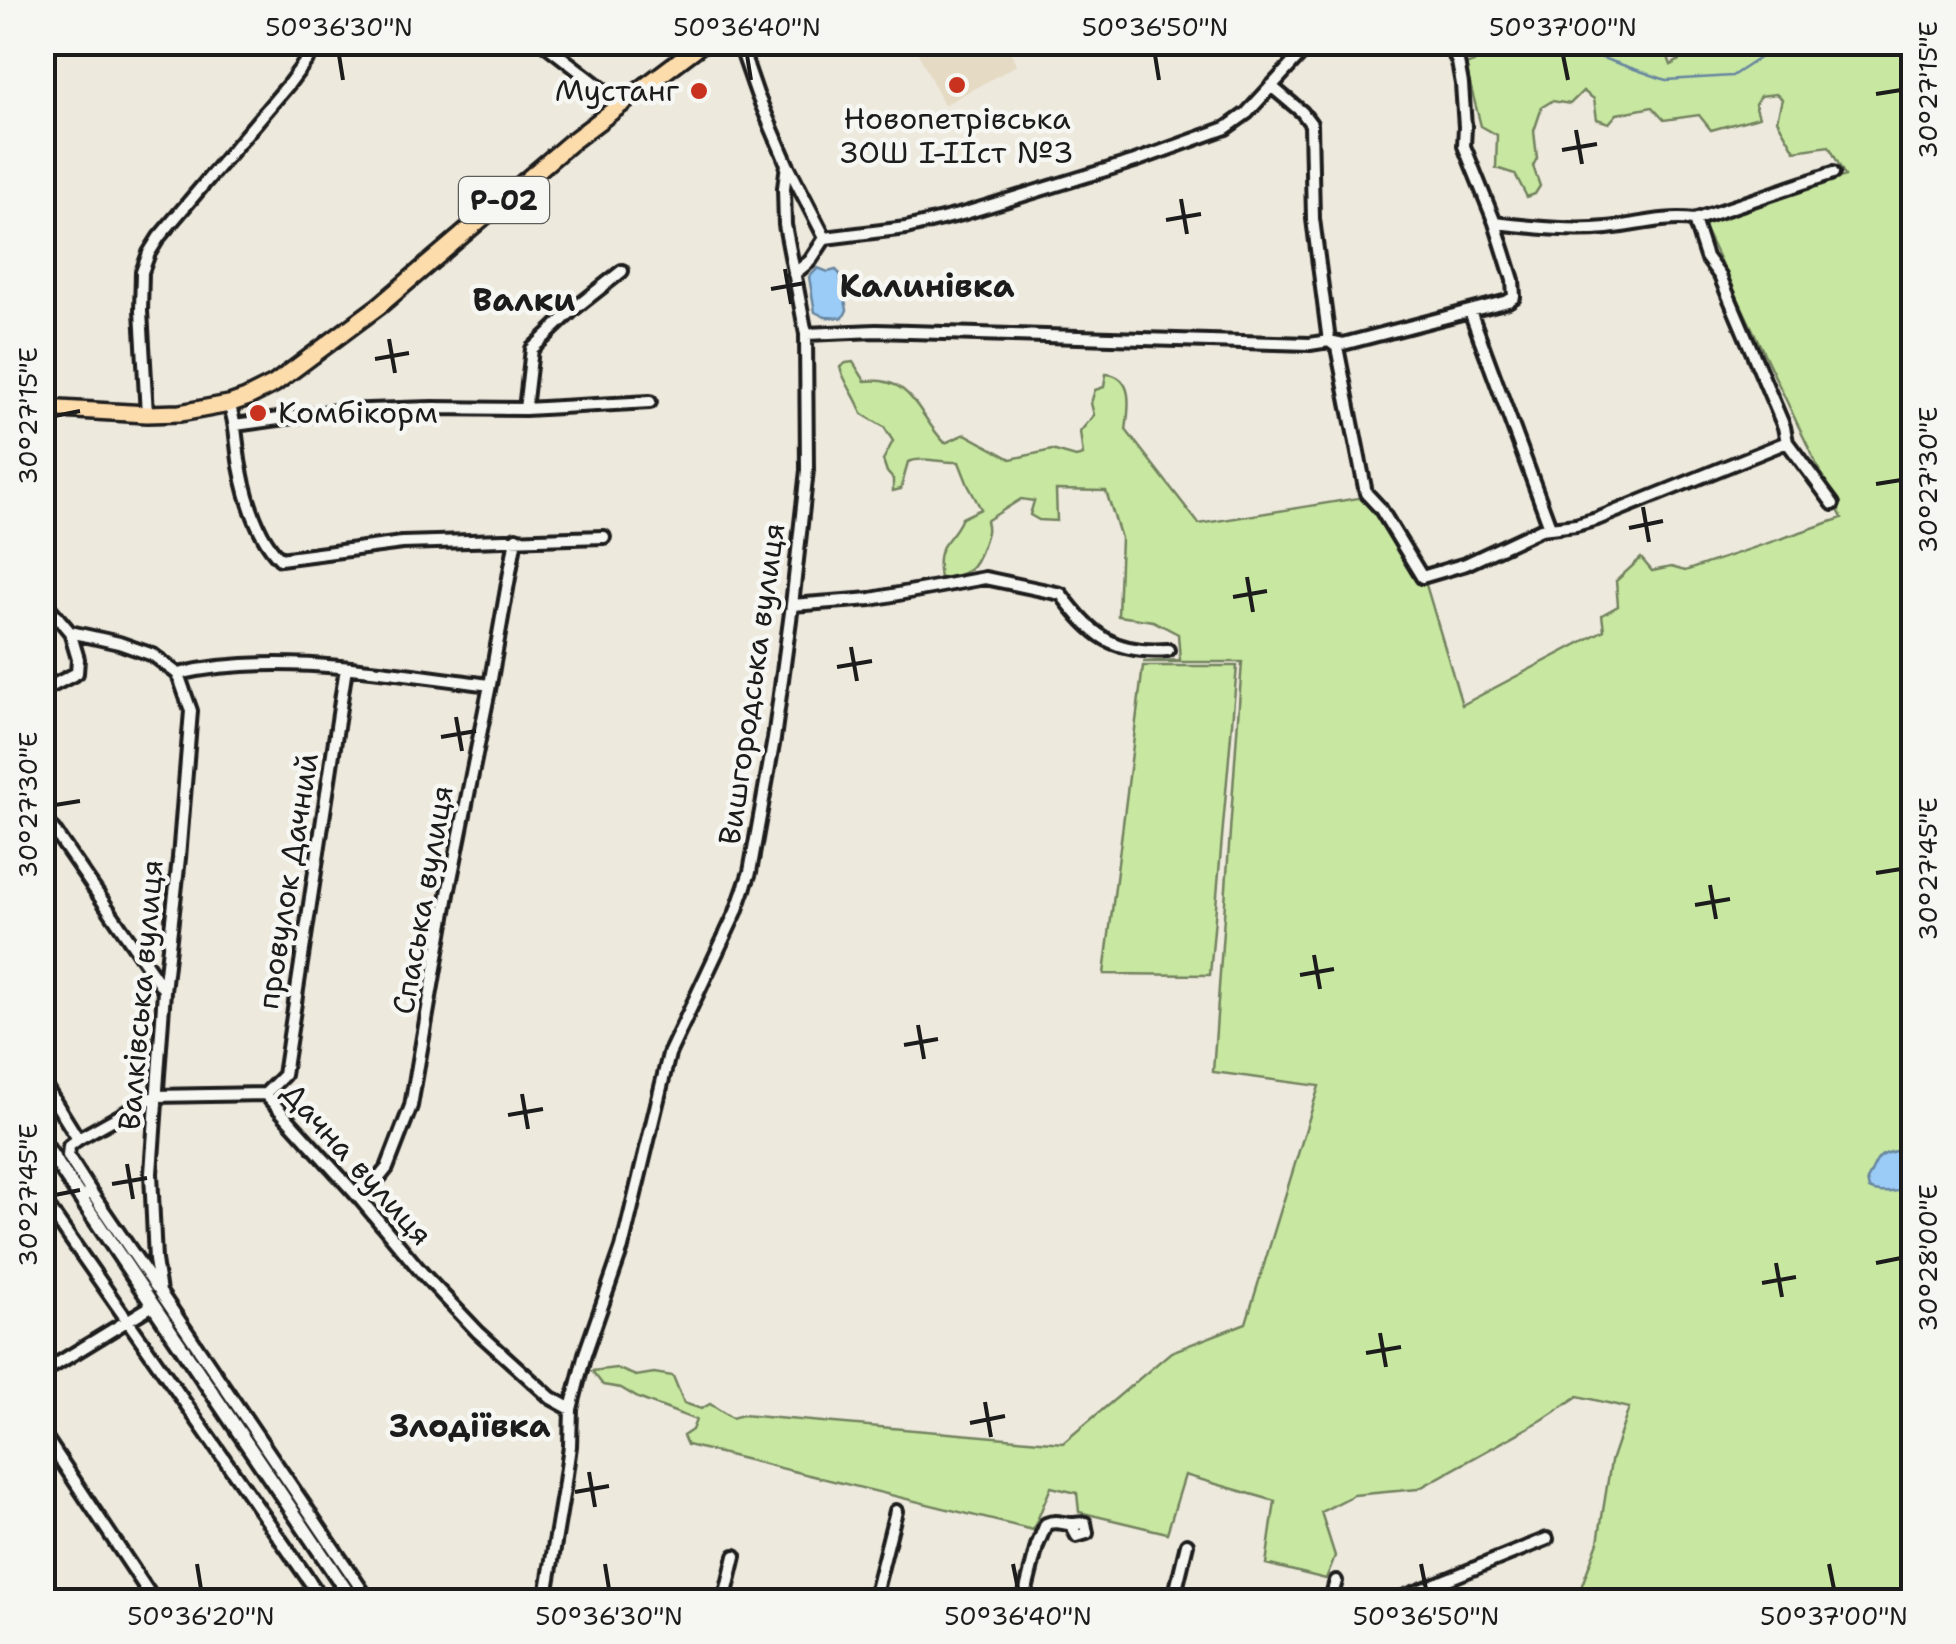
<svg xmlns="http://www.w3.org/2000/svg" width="1956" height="1644" viewBox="0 0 1956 1644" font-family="'Shantell Sans',sans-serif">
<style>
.built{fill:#e5dac3}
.green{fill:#c8e8a1;stroke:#72825e;stroke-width:2.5}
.water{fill:#9bccf7;stroke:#68869f;stroke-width:2.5}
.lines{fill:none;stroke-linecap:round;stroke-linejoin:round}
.stream{stroke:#68869f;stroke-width:2.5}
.minor-casing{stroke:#1c1c1c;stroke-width:18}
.tertiary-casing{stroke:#1c1c1c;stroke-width:20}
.primary-casing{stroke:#1c1c1c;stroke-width:22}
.minor{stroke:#f6f6f2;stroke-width:10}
.tertiary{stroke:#f6f6f2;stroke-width:12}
.primary{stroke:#fddcac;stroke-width:15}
.ticks{fill:none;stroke:#1c1c1c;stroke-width:4}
.poi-dot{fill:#c8321e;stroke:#f6f6f2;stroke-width:4}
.labels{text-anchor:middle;stroke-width:9;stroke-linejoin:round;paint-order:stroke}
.shield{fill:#f6f6f2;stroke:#5d5d5c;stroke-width:2.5}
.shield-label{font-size:28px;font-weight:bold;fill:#1c1c1c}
.poi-label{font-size:30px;fill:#1c1c1c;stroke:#f6f6f2;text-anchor:end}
.street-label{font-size:30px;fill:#1c1c1c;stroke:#f6f6f2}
.neighbourhood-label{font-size:32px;font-weight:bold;fill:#1c1c1c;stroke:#f6f6f2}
.neatline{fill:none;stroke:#1c1c1c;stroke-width:4}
.ticks-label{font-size:25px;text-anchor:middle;fill:#1c1c1c}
</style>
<rect width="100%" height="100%" fill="#eee9dd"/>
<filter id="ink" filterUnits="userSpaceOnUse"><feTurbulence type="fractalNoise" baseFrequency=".01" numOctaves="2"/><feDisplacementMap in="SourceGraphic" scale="20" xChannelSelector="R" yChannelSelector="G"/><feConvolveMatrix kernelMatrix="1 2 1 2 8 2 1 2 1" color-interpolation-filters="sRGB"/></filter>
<g filter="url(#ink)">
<path class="built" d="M913,43H1006L1017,65L944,105Z"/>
<path class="green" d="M1494,42L1663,43L1671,65L1706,43H1913V1601H1576L1598,1542L1611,1461L1629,1408L1578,1396L1542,1420L1418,1489L1354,1495L1321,1512L1335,1556L1326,1579L1266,1564L1275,1501L1185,1475L1167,1533L1079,1512L1077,1493L1051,1487L1033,1530L687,1445L683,1436L692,1430L696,1420L638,1398L621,1388L603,1385L592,1371L616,1368L636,1376L654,1373L673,1376L684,1403L701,1409L710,1404L732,1418L742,1415L1063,1443L1171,1352L1246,1323L1319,1086L1213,1072L1242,662H1143L1180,660L1178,634L1153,621L1118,616L1121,538L1106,491L1056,490L1057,521L1039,520L1030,515L1034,501L1021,499L986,521C989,531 986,535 983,545C974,571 967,575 940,579C934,540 949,547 962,518L981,509L968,485L959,462C941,463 923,456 908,462L901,489L893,491V479L887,472L883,460L893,441L884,427L862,414C857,397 845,385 840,367L846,363L853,362L865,381C914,376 917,415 945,443L965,434L1011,459L1052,450L1076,457L1083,455L1080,432L1094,415L1091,403L1095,390L1104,387L1106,374C1135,376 1129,409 1126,430L1199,524L1364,497L1424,578L1462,705L1604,630L1602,615L1618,606L1616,581L1641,558L1652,571L1671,567L1685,571L1842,518L1703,225L1845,176L1829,146L1795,151L1777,120L1782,99L1776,94L1760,96L1755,104L1759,117L1711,130L1699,115L1664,120L1652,107L1617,114L1609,123L1597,119L1594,99L1583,91L1570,104L1552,101L1542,107L1534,131L1537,158L1533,166L1540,186L1535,194L1527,197L1515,174L1496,168L1497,135L1481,126L1465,65L1491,56Z
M1143,666H1237L1210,975L1104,974Z"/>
<path class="water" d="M818,268L828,272L836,270L840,274L847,310L843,318L825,317L815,312L809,277Z
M1913,1145V1186C1903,1192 1879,1195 1869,1189L1867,1180C1872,1173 1874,1162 1880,1157C1886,1151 1904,1151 1913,1145Z"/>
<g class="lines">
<path class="stream" d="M1556,42L1666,80L1732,76L1784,42"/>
<defs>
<path id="minor" d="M542,42L621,103
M42,49L47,42
M1271,86L1302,112L1311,124L1313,219L1329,341L1337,347L1366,493L1380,508L1422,577L1466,564L1541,529L1576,525L1597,519L1787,442L1833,504
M787,164L825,238
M1694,220L1706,257L1720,276L1784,427L1787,442
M1495,223C1532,227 1570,232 1607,228C1637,225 1665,216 1694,220L1833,173
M825,238L906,228L962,214L1135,161L1226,128L1247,113L1312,42
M794,274L810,261L825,238
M1470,311L1550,527
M806,334L876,331L1310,344L1329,341L1343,344L1508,301L1514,297L1513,280L1495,223L1464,146L1465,127L1462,84L1458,62L1448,42
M229,404C237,424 236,445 240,466C246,498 257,536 280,559L402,543L604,537
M525,409L532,349L574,309L622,271
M147,414L141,311L142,272L149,253L159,237L288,85L320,42
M235,425L337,411L432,408L525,409L650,402
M42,596L48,606L70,632L119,643L153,655L178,674L191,711L179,858L164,991L151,1173L155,1260L160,1292L370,1602
M792,605L871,599L985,578L1061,594C1093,636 1113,654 1168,650
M178,674C276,651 391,673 490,685
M42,691L77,673L78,659L70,632
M42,813L164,990
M42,1081L78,1139
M265,1094L284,1075L346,668
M91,1192L156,1287
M42,1198L324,1602
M81,1199L91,1192L68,1156L69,1146L78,1139L155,1096L265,1094L361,1200L423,1274L478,1332L551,1398L571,1409
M361,1200L387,1168L411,1106L448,894L490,685L516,538
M42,1373L153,1305
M42,1432L155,1602
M545,1602L564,1489L570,1446L571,1409L585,1354L622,1248L669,1054L736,912L750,872L774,739L792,605L807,470L806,334L785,225L784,188L787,164L757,94L739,42
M724,1602L735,1556
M873,1602L896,1511
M1023,1602L1037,1546L1046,1524C1058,1519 1063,1525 1074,1524C1078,1524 1081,1523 1085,1523L1087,1533L1077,1536L1071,1525
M1173,1602L1187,1544
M1330,1602L1336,1581
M1391,1602L1547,1539"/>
<path id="tertiary" d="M42,1141L354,1602"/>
<path id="primary" d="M42,408L147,414L180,413L229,404L246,398L274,384L379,306L570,143L704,42"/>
</defs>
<use href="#minor" class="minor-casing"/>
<use href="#tertiary" class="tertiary-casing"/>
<use href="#primary" class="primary-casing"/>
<use href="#minor" class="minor"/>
<use href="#tertiary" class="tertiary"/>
<use href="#primary" class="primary"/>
</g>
</g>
<path class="ticks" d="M339,55L343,80M747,55L751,80M1155,55L1159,80M1563,55L1568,80M1876,94L1901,90M1576,130L1582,164M1562,150L1597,144M1181,199L1187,234M1166,220L1201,214M785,269L791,304M771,289L805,283M389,339L395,373M375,359L409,353M55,416L80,411M1876,484L1901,480M1643,507L1649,542M1629,528L1663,521M1247,577L1253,612M1233,597L1267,591M851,647L857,681M837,667L872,661M456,717L462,751M441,737L476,731M55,805L80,801M1876,873L1901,869M1710,885L1716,919M1695,905L1730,899M1314,955L1320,989M1300,975L1334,969M918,1025L924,1059M904,1045L938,1039M522,1094L528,1129M508,1115L543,1109M127,1164L133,1199M112,1184L147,1178M55,1195L80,1190M1776,1263L1782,1297M1876,1263L1901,1258M1762,1283L1796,1277M1380,1333L1386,1367M1366,1353L1401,1347M985,1402L991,1437M970,1423L1005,1416M589,1472L595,1507M575,1492L609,1486M197,1564L201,1589M605,1564L609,1589M1013,1564L1018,1589M1421,1564L1426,1589M1829,1564L1834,1589"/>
<g class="poi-dot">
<circle cx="957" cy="85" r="10"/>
<circle cx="699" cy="91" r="10"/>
<circle cx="258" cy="413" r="10"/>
</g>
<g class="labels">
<rect class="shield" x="459" y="177" width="90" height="46" rx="8"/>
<g class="shield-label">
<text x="504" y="210">Р-02</text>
</g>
<g class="poi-label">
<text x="679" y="101">Мустанг</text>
<text x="957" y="129" text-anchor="middle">Новопетрівська<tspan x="957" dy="34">ЗОШ I-IIст №3</tspan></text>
<text x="278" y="423" text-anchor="start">Комбікорм</text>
</g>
<g class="street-label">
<text transform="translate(752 684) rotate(-82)" y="10">Вишгородська вулиця</text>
<text transform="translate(288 881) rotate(-81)" y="10">провулок Дачний</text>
<text transform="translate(423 900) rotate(-80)" y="10">Спаська вулиця</text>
<text transform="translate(141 995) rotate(-85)" y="10">Валківська вулиця</text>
<text transform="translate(357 1164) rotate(48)" y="10">Дачна вулиця</text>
</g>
<g class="neighbourhood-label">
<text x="927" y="297">Калинівка</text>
<text x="524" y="311">Валки</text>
<text x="470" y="1437">Злодіївка</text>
</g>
</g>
<rect width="1956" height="1644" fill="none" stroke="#f6f6f2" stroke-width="110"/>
<rect x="55" y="55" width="1846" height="1534" class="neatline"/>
<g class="ticks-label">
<text x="339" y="36">50°36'30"N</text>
<text x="747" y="36">50°36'40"N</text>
<text x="1155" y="36">50°36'50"N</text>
<text x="1563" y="36">50°37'00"N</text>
<text transform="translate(1928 90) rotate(-90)" y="9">30°27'15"E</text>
<text transform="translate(28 416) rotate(-90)" y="9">30°27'15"E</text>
<text transform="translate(1928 480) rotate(-90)" y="9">30°27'30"E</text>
<text transform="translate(28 805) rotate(-90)" y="9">30°27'30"E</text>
<text transform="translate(1928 869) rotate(-90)" y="9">30°27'45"E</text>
<text transform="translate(28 1195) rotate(-90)" y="9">30°27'45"E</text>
<text transform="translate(1928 1258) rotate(-90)" y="9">30°28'00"E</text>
<text x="201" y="1625">50°36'20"N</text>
<text x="609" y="1625">50°36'30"N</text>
<text x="1018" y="1625">50°36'40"N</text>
<text x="1426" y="1625">50°36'50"N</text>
<text x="1834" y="1625">50°37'00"N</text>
</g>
</svg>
